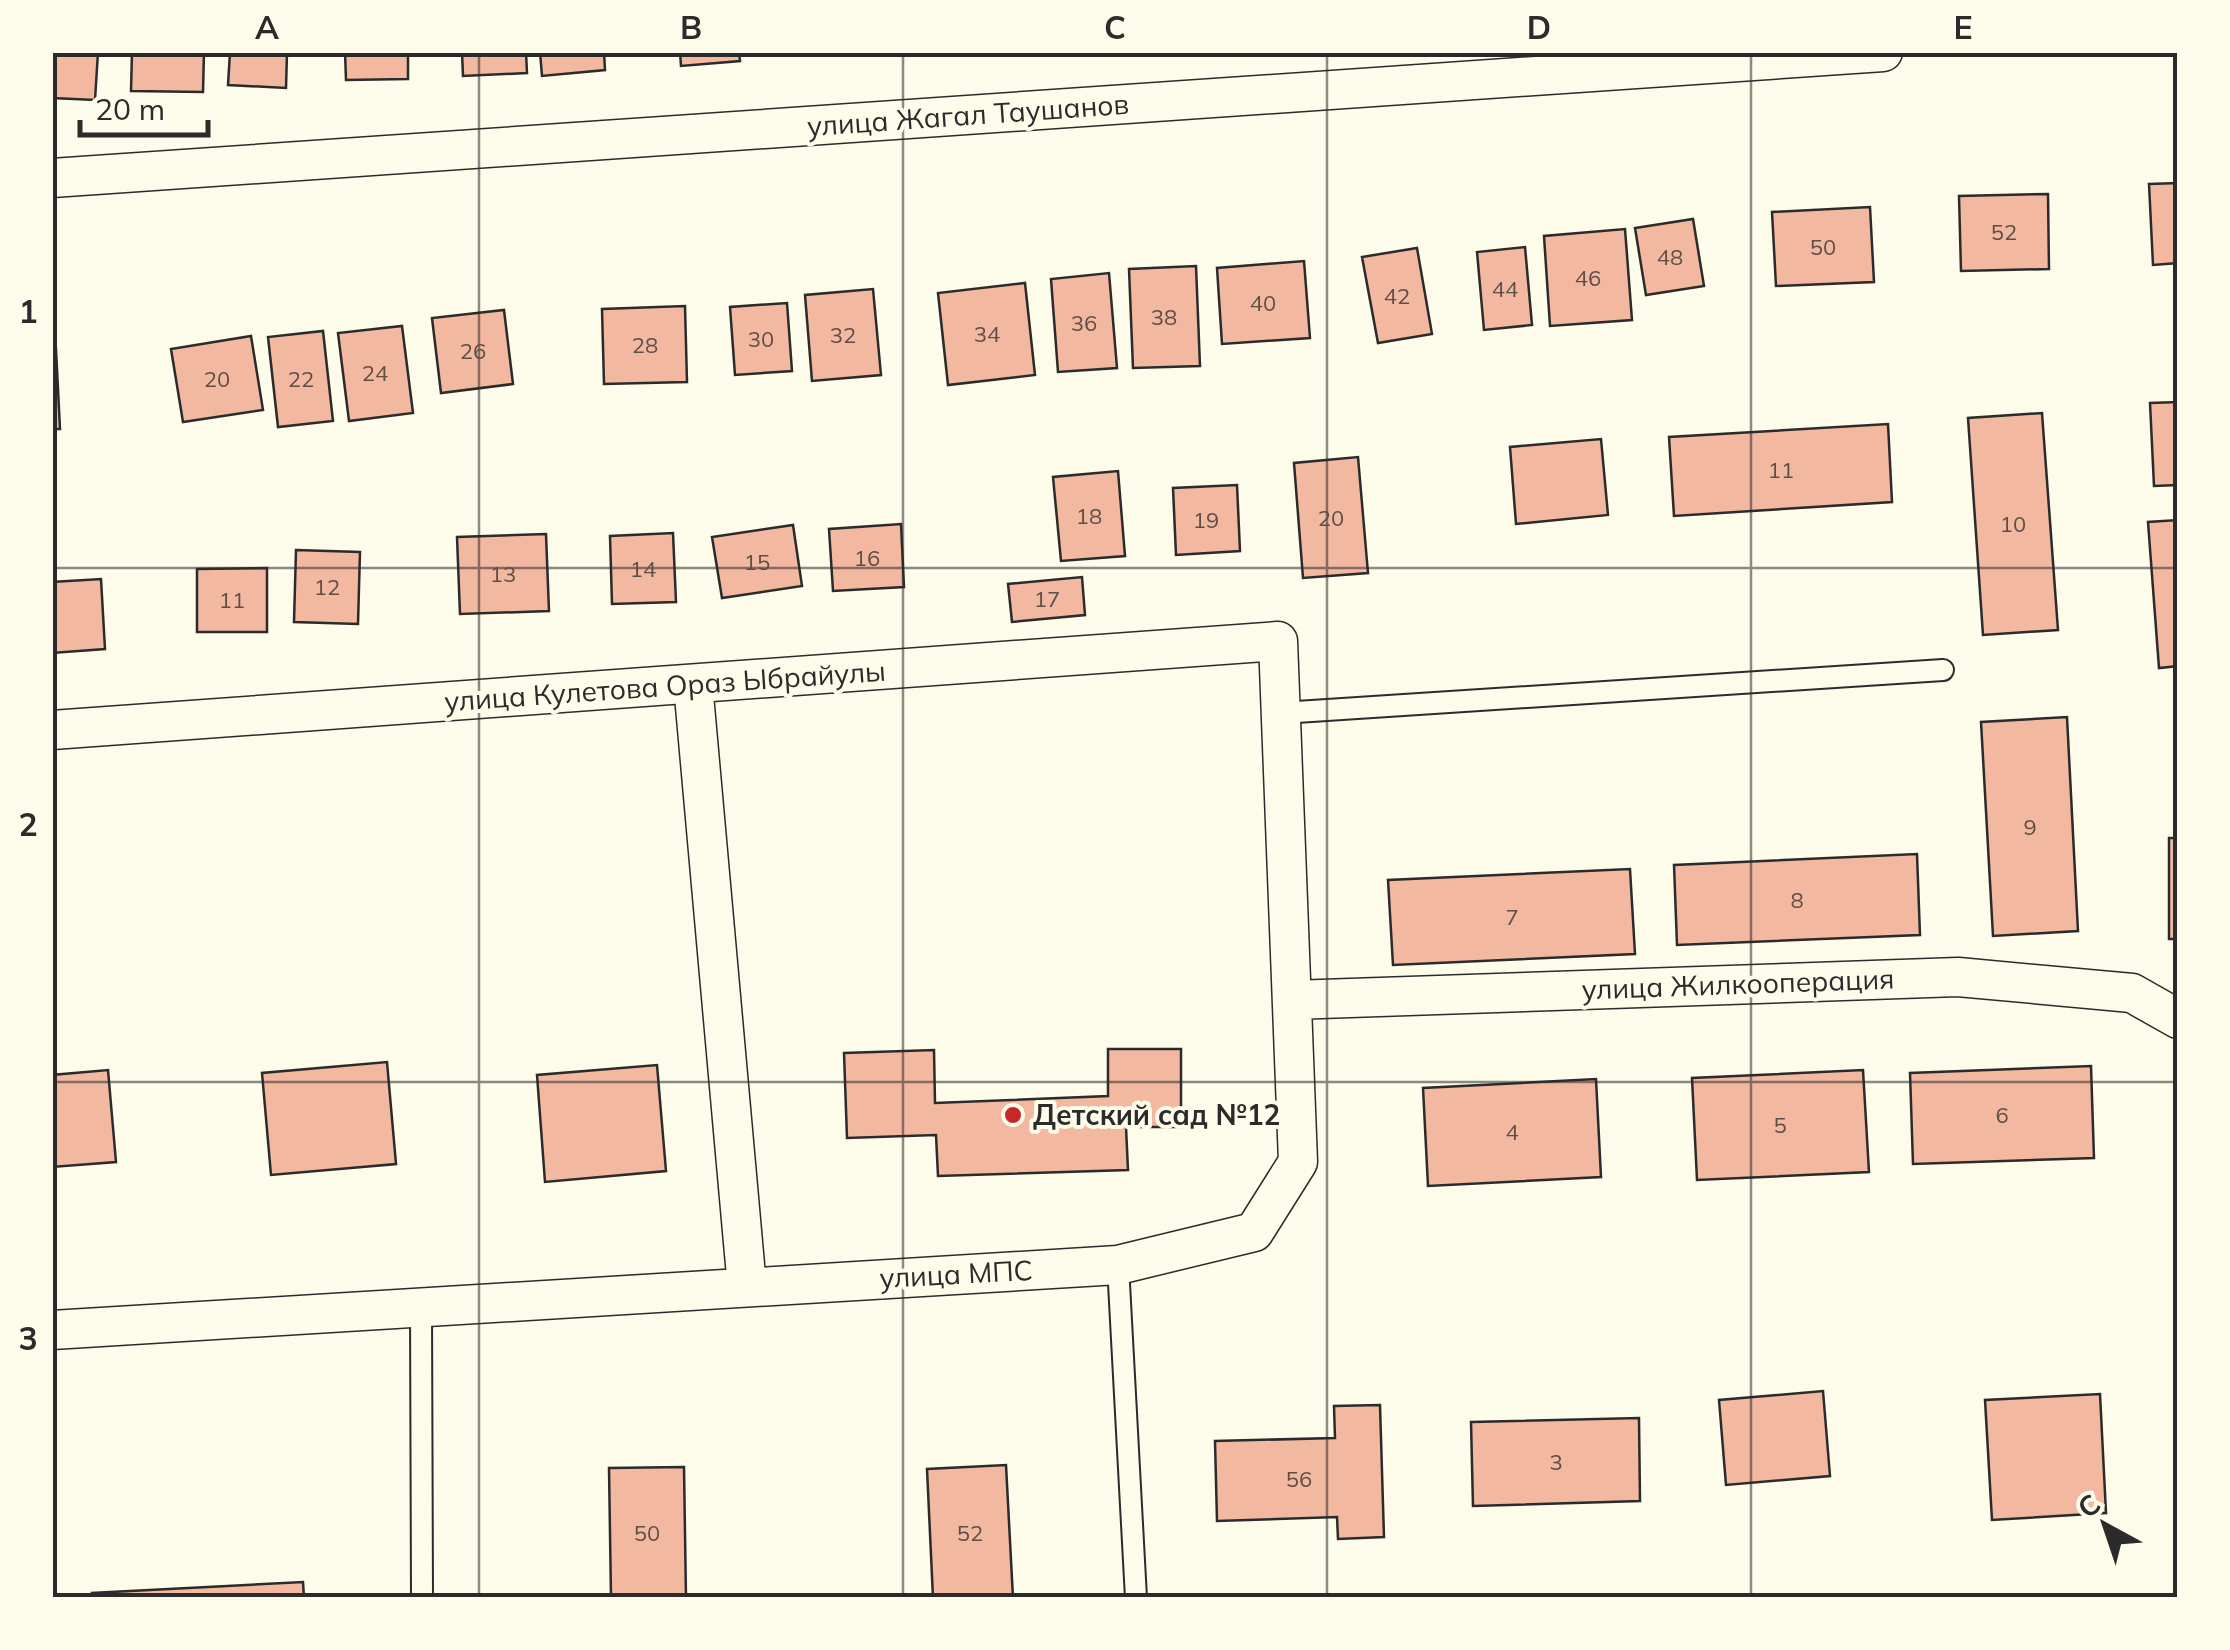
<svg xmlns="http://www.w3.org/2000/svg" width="2230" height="1650" viewBox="0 0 2230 1650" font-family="Mulish,sans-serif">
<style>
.building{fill:#f2b8a0;stroke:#2b2b2b;stroke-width:2.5}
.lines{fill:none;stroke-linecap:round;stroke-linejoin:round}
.service-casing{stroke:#2b2b2b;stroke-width:24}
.minor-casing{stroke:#2b2b2b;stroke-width:41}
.service{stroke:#fdfbea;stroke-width:20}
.minor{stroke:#fdfbea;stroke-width:38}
.grid{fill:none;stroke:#2b2b2b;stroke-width:2.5;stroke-opacity:0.55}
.poi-dot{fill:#c62828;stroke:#fdfbea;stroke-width:4}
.labels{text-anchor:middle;stroke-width:8;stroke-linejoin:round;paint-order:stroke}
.number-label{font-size:22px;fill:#5d4e48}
.street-label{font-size:28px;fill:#2b2b2b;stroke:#fdfbea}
.poi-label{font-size:28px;font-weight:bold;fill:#2b2b2b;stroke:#fdfbea;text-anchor:start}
.neatline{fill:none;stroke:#2b2b2b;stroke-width:4}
.grid-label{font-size:32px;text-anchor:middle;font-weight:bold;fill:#2b2b2b}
</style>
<rect width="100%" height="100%" fill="#fdfbea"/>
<path class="building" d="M52,52H98L95,100L52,98Z
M132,52H204L203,92L131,91Z
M230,52H287L286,88L228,85Z
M345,52H408V79L346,80Z
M462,52H526L527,73L463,76Z
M540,52H604L605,70L542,76Z
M680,52H739L740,61L681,66Z
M2178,183V263L2153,265L2149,184Z
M2048,194L2049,269L1961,271L1959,196Z
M1870,207L1874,282L1776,286L1772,212Z
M1693,219L1704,286L1646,295L1635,228Z
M1625,229L1632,320L1550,326L1544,236Z
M1525,247L1532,325L1484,330L1477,252Z
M1417,248L1432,334L1378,343L1362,257Z
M1304,261L1310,338L1222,344L1217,268Z
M1196,266L1200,366L1133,368L1129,269Z
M1109,273L1117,368L1058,372L1051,279Z
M1025,283L1035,375L948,385L938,293Z
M873,289L881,375L812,381L805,295Z
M787,303L792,371L735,375L730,307Z
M685,306L687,382L604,384L602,309Z
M504,310L513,384L441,393L432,318Z
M402,326L413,413L349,421L338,333Z
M323,331L333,421L278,427L268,337Z
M251,336L263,410L183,422L171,349Z
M56,349L60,429H52V350Z
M2178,402V485L2154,486L2150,403Z
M2042,413L2058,630L1983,635L1968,418Z
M1888,424L1892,502L1674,516L1669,437Z
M1601,439L1608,515L1516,524L1510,447Z
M1358,457L1368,573L1303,578L1294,463Z
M1118,471L1125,556L1061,561L1053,477Z
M1237,485L1240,551L1176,555L1173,488Z
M2178,520V666L2159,668L2148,522Z
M901,524L904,587L833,591L829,529Z
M793,525L802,586L722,598L712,537Z
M673,533L676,602L612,604L610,536Z
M546,534L549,611L460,614L457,537Z
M296,550L360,552L358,624L294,622Z
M267,568V632H197V569Z
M1082,577L1085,615L1012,622L1008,584Z
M101,579L105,649L52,653V582Z
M2067,717L2078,931L1993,936L1981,722Z
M2169,838H2178V939H2169Z
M1917,854L1920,935L1677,945L1674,865Z
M1630,869L1635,954L1393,965L1388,880Z
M1108,1049H1181V1127H1126L1128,1170L938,1176L936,1135L847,1138L844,1053L934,1050L935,1103L1108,1096Z
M387,1062L396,1164L271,1175L262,1073Z
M657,1065L666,1171L545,1182L537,1075Z
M2091,1066L2094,1158L1913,1164L1910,1073Z
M108,1070L116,1162L52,1167V1075Z
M1863,1070L1869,1172L1697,1180L1692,1078Z
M1596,1079L1601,1177L1428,1186L1423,1088Z
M1823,1391L1830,1476L1726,1485L1719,1400Z
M2100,1394L2106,1513L1992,1520L1985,1400Z
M1380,1405L1384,1537L1338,1539L1337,1517L1217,1521L1215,1441L1335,1438L1334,1406Z
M1639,1418L1640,1501L1473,1506L1471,1422Z
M1006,1465L1013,1598H933L927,1469Z
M684,1467L686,1598H611L609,1468Z
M303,1582L304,1598H92V1593Z"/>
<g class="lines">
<defs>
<path id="service" d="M1281,713L1943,670
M1118,1265L1136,1598
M421,1307L422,1598"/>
<path id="minor" d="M52,178L1883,52
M693,684L747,1287
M52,730L1278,641L1298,1162L1254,1232L1118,1265L52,1330
M1292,1000L1958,977L2132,993L2178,1019"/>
</defs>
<use href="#service" class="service-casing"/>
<use href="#minor" class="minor-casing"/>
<use href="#service" class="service"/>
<use href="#minor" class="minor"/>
</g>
<path class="grid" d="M479,52V1598M903,52V1598M1327,52V1598M1751,52V1598M52,568H2178M52,1082H2178"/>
<circle class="poi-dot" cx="1013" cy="1115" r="10"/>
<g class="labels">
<g class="number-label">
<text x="2004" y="240">52</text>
<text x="1823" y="255">50</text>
<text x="1670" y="265">48</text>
<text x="1588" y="286">46</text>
<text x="1505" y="297">44</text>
<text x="1397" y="304">42</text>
<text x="1263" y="311">40</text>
<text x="1164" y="325">38</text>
<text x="1084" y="331">36</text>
<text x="987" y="342">34</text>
<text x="843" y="343">32</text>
<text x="761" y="347">30</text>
<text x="645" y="353">28</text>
<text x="473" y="359">26</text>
<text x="375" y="381">24</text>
<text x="217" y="387">20</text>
<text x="301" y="387">22</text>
<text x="1781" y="478">11</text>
<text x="1089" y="524">18</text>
<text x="1331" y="526">20</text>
<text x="1206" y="528">19</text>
<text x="2013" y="532">10</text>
<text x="867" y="566">16</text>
<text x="757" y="570">15</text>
<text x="643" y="577">14</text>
<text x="503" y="582">13</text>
<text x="327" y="595">12</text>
<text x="1047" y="607">17</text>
<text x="232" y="608">11</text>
<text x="2030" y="835">9</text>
<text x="1797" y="908">8</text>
<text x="1512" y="925">7</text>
<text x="2002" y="1123">6</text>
<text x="1780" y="1133">5</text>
<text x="1512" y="1140">4</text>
<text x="1556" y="1470">3</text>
<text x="1299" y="1487">56</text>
<text x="647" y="1541">50</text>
<text x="970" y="1541">52</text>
</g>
<g class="street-label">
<text transform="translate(968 115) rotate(-4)" y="10">улица Жагал Таушанов</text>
<text transform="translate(665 686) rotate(-4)" y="10">улица Кулетова Ораз Ыбрайулы</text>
<text transform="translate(1738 984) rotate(-2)" y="10">улица Жилкооперация</text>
<text transform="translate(956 1274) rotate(-3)" y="10">улица МПС</text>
</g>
<g class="poi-label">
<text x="1033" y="1125">Детский сад №12</text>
</g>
</g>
<rect width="2230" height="1650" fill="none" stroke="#fdfbea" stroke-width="110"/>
<g transform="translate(2105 1525) rotate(320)" stroke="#fdfbea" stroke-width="8" paint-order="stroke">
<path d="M0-8L18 38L0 25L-18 38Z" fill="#2b2b2b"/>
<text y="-15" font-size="28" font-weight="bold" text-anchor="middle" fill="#2b2b2b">С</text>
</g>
<path d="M80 120v15h128v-15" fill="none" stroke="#2b2b2b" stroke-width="5"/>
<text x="95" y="120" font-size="30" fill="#2b2b2b" stroke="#fdfbea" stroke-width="8" paint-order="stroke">20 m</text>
<rect x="55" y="55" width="2120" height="1540" class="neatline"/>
<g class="grid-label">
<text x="267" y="39">A</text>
<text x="691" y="39">B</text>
<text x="1115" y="39">C</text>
<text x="1539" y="39">D</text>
<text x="1963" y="39">E</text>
<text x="28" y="323">1</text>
<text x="28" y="836">2</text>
<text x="28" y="1350">3</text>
</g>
</svg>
